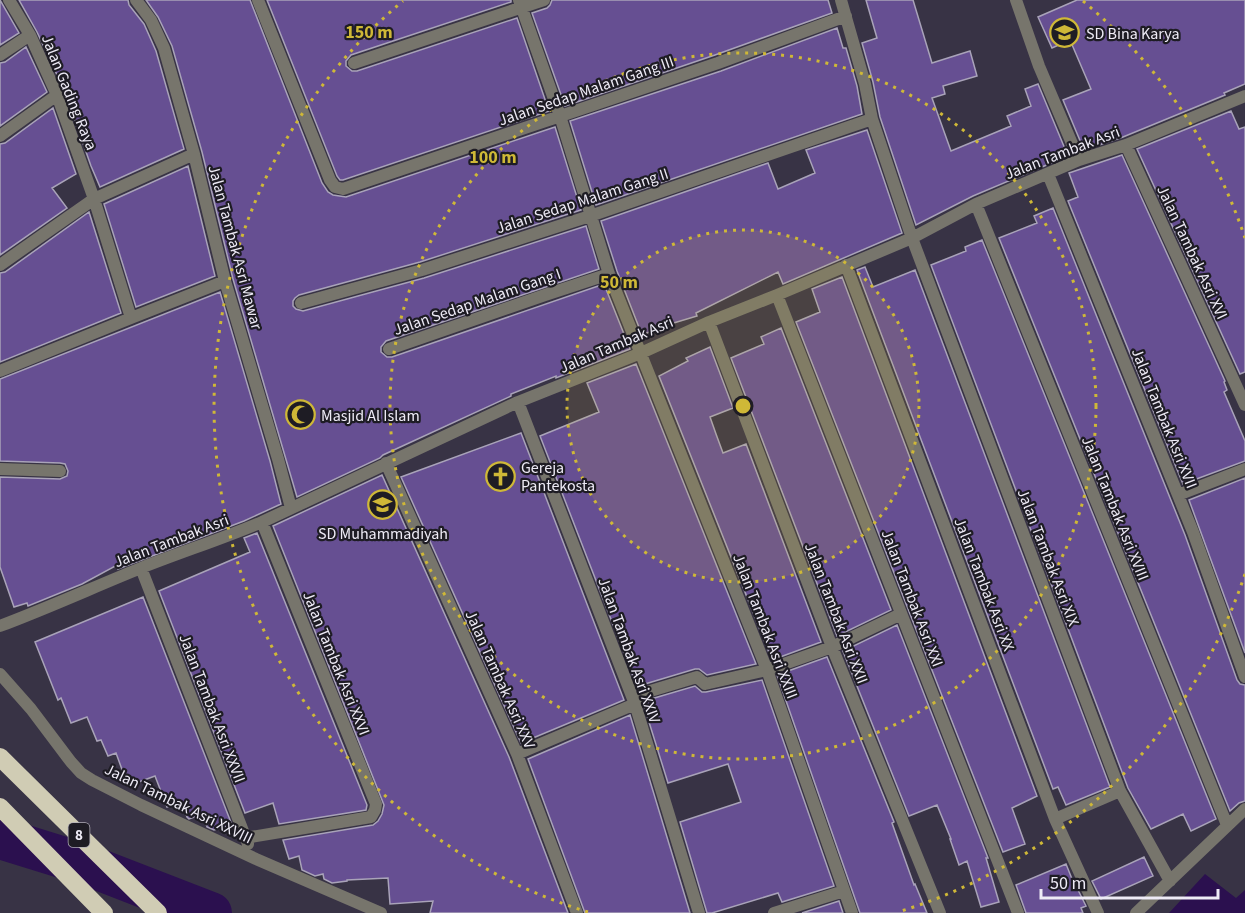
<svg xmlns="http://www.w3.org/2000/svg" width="1245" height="913" viewBox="0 0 1245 913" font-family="'Source Sans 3',sans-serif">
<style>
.water{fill:#2b104f}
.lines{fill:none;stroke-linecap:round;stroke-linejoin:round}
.river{stroke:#2b104f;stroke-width:42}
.building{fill:#664f92;stroke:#a9a3b9;stroke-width:1.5}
.street{stroke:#77756c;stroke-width:12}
.highway{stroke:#d0ccb4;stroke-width:18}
.ring{fill:none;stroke:#cfb837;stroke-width:3;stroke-dasharray:3 6}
.labels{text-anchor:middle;stroke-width:4.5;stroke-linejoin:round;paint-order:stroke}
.shield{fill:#1e1c24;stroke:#b0adb7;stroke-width:1.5}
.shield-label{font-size:15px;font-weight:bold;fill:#eeebf6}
.poi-label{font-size:16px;fill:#eeebf6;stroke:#1e1c24;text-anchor:start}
.street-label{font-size:16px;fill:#eeebf6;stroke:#1e1c24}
.centre{fill:#cfb837;stroke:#1e1c24;stroke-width:3}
.ring-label{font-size:18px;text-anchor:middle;font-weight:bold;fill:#cfb837;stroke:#1e1c24;stroke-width:4.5;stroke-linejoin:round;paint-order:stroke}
</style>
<rect width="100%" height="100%" fill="#383345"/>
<path class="water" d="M1205,874L1236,898L1245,890V913H1169Z"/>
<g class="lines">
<path class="river" d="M0,838L87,865L211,913"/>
</g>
<path class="building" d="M0,0L19,33L0,45Z
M19,0H128L129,5L144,24L156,51L184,149L100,187L91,166L65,92L37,32Z
M146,0H250L322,183L328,192L333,195L346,197L555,127L581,210L420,262L299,295L295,298L293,301V306L296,309L303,311L424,278L586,226L599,269L386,341L381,347V352L387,357H392L604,284L630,349L556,378V376L511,394V396L383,455L380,458L297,497L233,279L202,152L172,46L158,17Z
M267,0H511V2L351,55L346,61V66L352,71H357L517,18L549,111L343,180H340L337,176Z
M552,0H828L832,13L715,55L565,106L532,13L547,8L550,5Z
M866,0H913L932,63L970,51L977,76L943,86L945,94L932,98L951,151L1011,126L1007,116L1031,106L1025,89L1038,84L1068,156L973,196L916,225L880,117L873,82L862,43L877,38Z
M1077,0H1245V84L1224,93L1225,95L1123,137L1084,150L1063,100L1091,89L1070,40L1052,48L1038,17Z
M837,28L843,48H846L857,86L862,114L596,205L570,121L721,71Z
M26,47L47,92L0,126V63L5,62Z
M53,108L76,174L52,188L67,208L0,255V144L5,143Z
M1231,111L1239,129L1245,127V372L1240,374L1137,149Z
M867,130L902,233L783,284L778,272L696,313L697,316L667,325L642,335L617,271L601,221L768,163L778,189L815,173L806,150Z
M1122,155L1225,381L1224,382L1227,390L1224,392L1245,441V461L1183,484L1068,201L1078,197L1069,173Z
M188,166L215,276L136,307L104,204Z
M1053,208L1185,535L1237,680L1240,684L1245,685V801L1239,803L1230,811L999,238L1037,223L1034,216Z
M89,212L121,313L0,362V273L5,272Z
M982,240L1216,819L1191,831L1183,814L1151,829L1128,788L931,265L966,251L965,247Z
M865,267L873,287L915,270L1110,787L1066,805L1058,787L1053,789L857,270Z
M842,277L1037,796L1012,808L1025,844L1003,852L796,322L820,312L812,289Z
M220,292L270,461L281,504L244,521L118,569L117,565L82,584L28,606L27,603L14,607L0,567V477L60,479L67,476L68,471L65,464L60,463L0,461V379Z
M781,328L891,610L837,636L731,358L764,344L761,337Z
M710,347L733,408L710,417L716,434L723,453L746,444L821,642L772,660L659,376L688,361L686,358Z
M636,364L756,664L707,675L699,669H695L645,684L638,689L540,436L599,412L587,383Z
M521,433L624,700L521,743L401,477Z
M382,475L509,757L568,913H430L433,901L390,904L388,878L347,880V881L332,883L324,879L323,874L315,876L302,870L299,856L289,859L283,840L373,825L378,821L382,814L384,805L273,526Z
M1245,478V653L1189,500Z
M257,533L367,805L366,810L279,824L273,803L245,813L159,591L250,552L244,538Z
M143,597L232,825L214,830L207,827L203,814L189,819L187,817L182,802L167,807L155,776L128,786L116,753L108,756L101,740L97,741L87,717L71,723L61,698L58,700L35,642Z
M897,625L988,858H986L999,902L981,907L967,861L959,865L950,839H951L937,805L909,816L843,651Z
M827,657L894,822L892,823L914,885L915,884L927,913H860L777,675Z
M762,680L834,886L782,902L778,893L712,913H707L680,822L741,802L728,764L668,783L644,706L651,699L695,686L702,692H706Z
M630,715L690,913H585L528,759Z
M1144,857L1153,876L1101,899L1092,881Z
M1066,864L1076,889L1077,888L1086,906L1081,908L1083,913H1026L1016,885Z
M839,901L843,913H802Z"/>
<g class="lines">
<path class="street" d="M136,0L151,20L164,48L194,154L225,281L278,459L291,508
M258,0L330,180L335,187L343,189L718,63L846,16
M519,0L560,116L609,274L767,670L852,913
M841,0L865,84L872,119L912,238L1120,791L1170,881
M1016,0L1039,66L1079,160
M0,55L30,35
M354,63L544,0
M0,136L57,95
M1126,145L1245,405
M1048,174L1193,532L1245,677
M976,204L1227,825
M0,265L94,199L194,154
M846,265L1055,819L1098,913
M777,295L1018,913
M301,303L422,270L590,216L872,119
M131,318L225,281
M709,322L832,647L940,913
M389,349L545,295L609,274
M0,371L131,318L94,199L57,95L30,35L9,0
M518,402L635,704L699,913
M386,463L517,754L577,913
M0,469L60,471
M1178,495L1245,469
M141,568L248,844
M0,626C48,608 94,587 141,568C181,552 222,539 262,522L518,402L641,353L709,322L777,295L912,238L976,204L1079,160L1126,145L1245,96
M0,674L31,709L71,762L81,773L92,780L141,805L256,859L381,913
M517,754L635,704L647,692L697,677L705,684L767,670L832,647L901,614
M1055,819L1120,791
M245,838L371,817L375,810L376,804L262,522
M774,913L844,891
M1136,913L1245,809"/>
<path class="highway" d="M0,757L158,913
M0,807L104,913"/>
</g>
<circle cx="743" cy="406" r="176" fill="#cfb837" fill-opacity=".12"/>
<g class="ring">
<circle cx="743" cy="406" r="176"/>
<circle cx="743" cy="406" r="353"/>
<path d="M1245 574A529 529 0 0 1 898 912M588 912A529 529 0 0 1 403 1M1083 1A529 529 0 0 1 1245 238"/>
</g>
<defs>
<symbol id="school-ring" viewBox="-11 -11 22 22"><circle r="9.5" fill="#1e1c24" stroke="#cfb837" stroke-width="1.5"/><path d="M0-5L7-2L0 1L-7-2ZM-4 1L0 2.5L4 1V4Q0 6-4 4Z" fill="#cfb837"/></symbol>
<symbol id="mosque-ring" viewBox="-11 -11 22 22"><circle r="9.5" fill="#1e1c24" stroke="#cfb837" stroke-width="1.5"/><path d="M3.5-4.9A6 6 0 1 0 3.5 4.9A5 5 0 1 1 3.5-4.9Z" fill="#cfb837"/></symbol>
<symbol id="church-ring" viewBox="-11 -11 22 22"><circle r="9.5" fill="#1e1c24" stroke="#cfb837" stroke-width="1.5"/><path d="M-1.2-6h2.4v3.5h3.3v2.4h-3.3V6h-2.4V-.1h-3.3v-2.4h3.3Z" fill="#cfb837"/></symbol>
</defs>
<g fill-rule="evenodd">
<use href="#school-ring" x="1048" y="16" width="33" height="33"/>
<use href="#mosque-ring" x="284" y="398" width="33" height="33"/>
<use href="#church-ring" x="484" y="460" width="33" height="33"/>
<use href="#school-ring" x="366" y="488" width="33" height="33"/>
</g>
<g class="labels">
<rect class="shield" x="68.5" y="823" width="21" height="24" rx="4.5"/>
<g class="shield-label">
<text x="79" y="840">8</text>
</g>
<g class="poi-label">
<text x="1086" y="39">SD Bina Karya</text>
<text x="321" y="421">Masjid Al Islam</text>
<text x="521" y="473">Gereja<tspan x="521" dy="18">Pantekosta</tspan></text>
<text x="383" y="539" text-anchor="middle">SD Muhammadiyah</text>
</g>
<g class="street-label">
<text transform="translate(586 90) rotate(-19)" y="6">Jalan Sedap Malam Gang III</text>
<text transform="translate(70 92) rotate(68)" y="6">Jalan Gading Raya</text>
<text transform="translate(1062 152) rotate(-21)" y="6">Jalan Tambak Asri</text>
<text transform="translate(582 200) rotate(-18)" y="6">Jalan Sedap Malam Gang II</text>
<text transform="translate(236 247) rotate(75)" y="6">Jalan Tambak Asri Mawar</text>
<text transform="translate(1193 252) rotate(65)" y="6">Jalan Tambak Asri XVI</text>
<text transform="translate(477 301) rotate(-19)" y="6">Jalan Sedap Malam Gang I</text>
<text transform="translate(616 344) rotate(-23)" y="6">Jalan Tambak Asri</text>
<text transform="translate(1165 418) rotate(68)" y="6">Jalan Tambak Asri XVII</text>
<text transform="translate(1116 508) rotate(68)" y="6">Jalan Tambak Asri XVIII</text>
<text transform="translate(171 540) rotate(-21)" y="6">Jalan Tambak Asri</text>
<text transform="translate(1049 557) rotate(69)" y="6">Jalan Tambak Asri XIX</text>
<text transform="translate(985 584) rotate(69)" y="6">Jalan Tambak Asri XX</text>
<text transform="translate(913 598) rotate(69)" y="6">Jalan Tambak Asri XXI</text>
<text transform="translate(837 613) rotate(69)" y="6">Jalan Tambak Asri XXII</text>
<text transform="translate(766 626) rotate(69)" y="6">Jalan Tambak Asri XXIII</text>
<text transform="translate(630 650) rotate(70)" y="6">Jalan Tambak Asri XXIV</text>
<text transform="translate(337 663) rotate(68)" y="6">Jalan Tambak Asri XXVI</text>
<text transform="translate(501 679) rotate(66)" y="6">Jalan Tambak Asri XXV</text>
<text transform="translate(213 708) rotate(69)" y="6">Jalan Tambak Asri XXVII</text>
<text transform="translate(179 803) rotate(26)" y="6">Jalan Tambak Asri XXVIII</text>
</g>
</g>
<circle cx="743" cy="406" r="9" class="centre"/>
<g class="ring-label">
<text x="369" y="38">150 m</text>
<text x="493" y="163">100 m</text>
<text x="619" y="288">50 m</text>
</g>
<path d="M1041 889v9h177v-9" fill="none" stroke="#eeebf6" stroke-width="3"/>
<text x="1050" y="889" font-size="18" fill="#eeebf6" stroke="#1e1c24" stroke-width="4.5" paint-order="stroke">50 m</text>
</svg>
